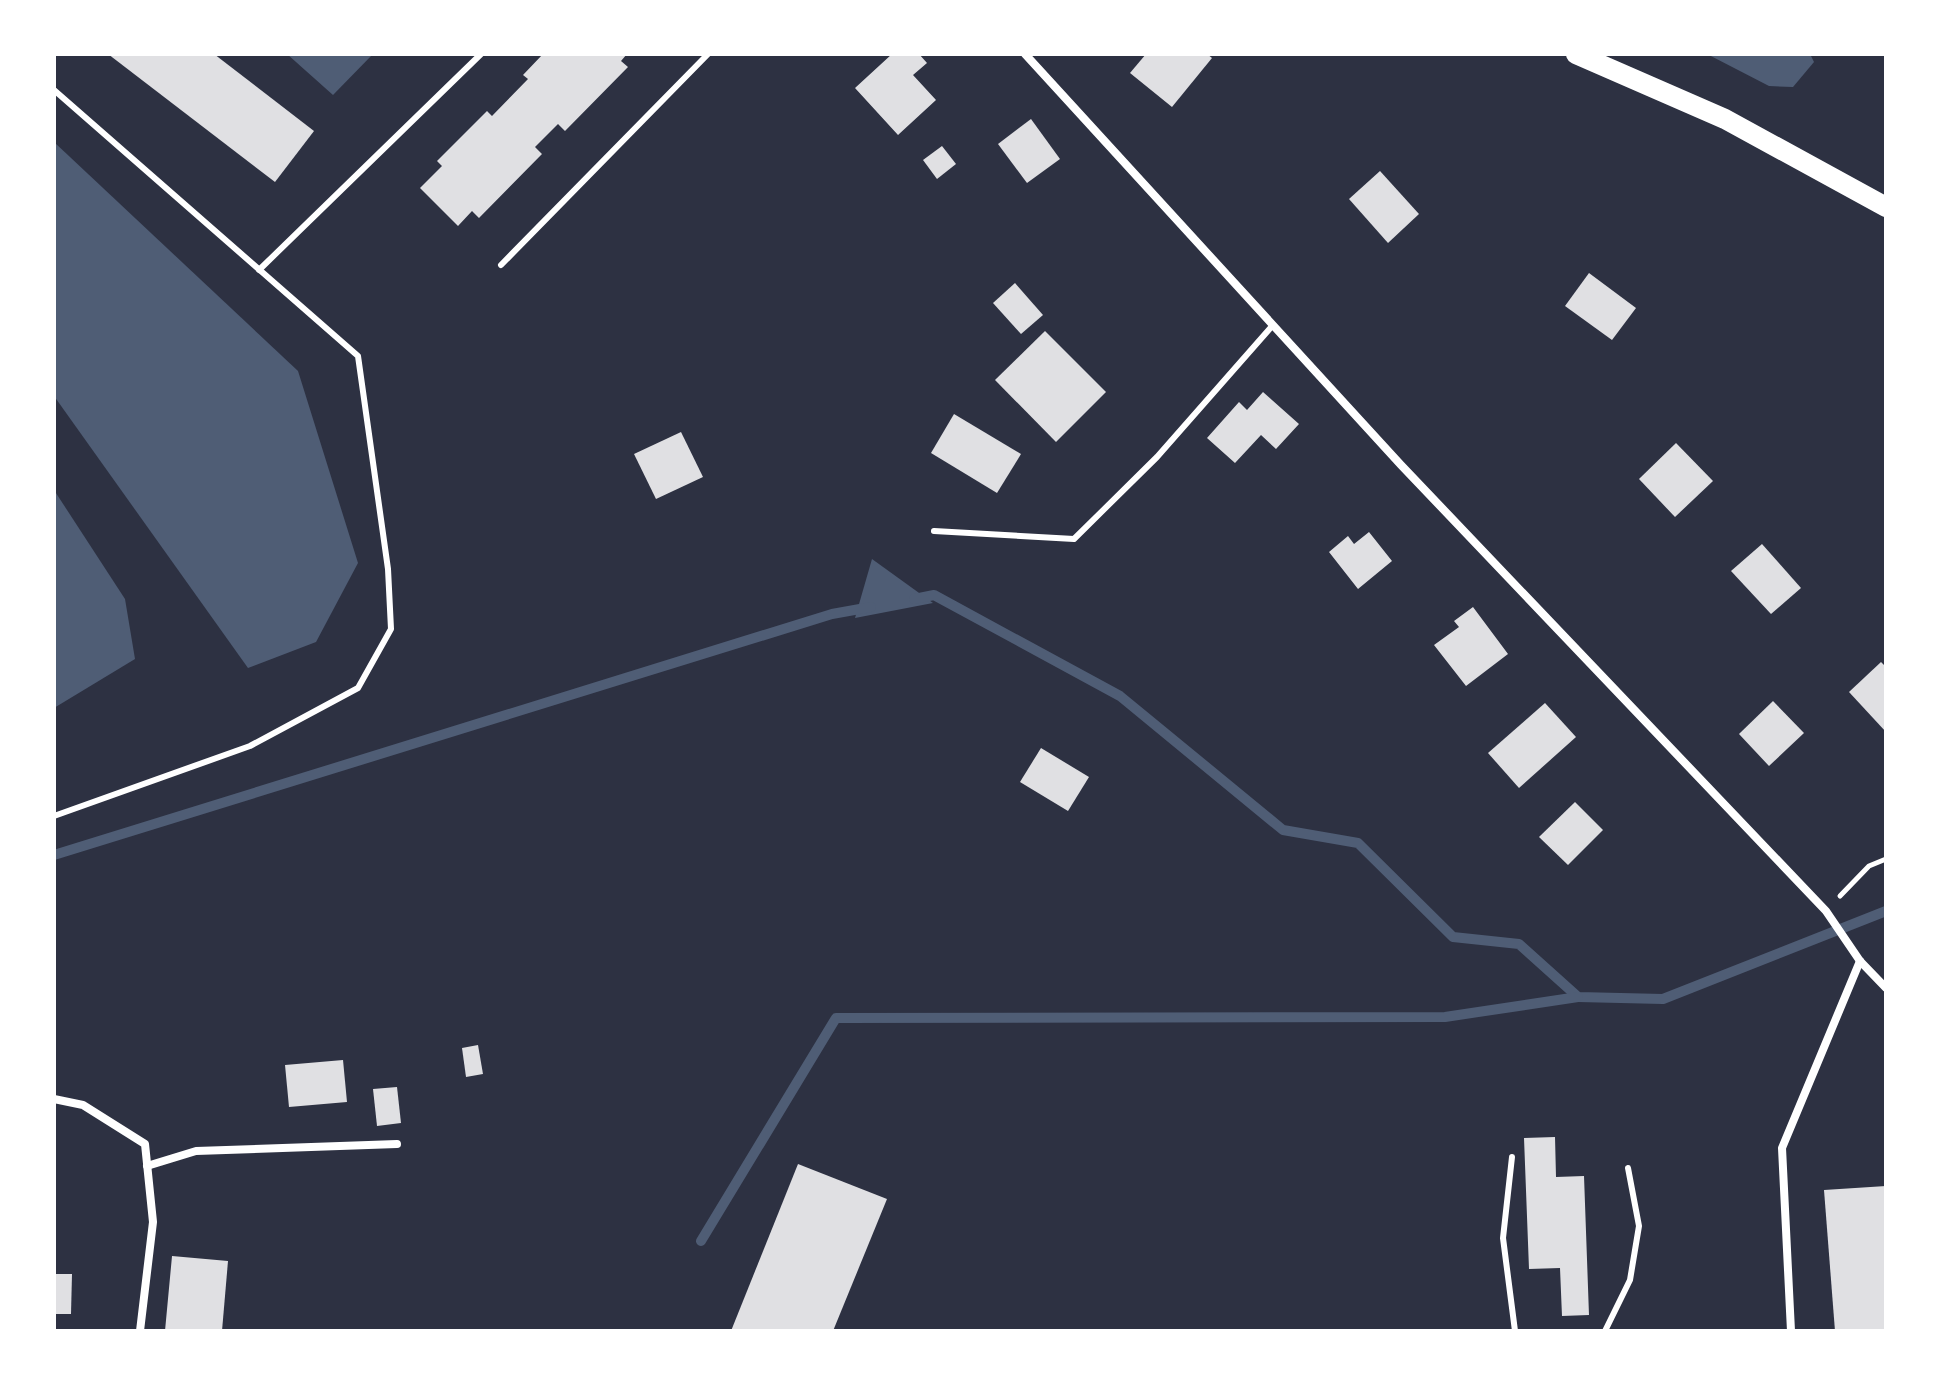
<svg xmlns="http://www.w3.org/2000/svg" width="1940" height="1385" font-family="'Nunito Sans',sans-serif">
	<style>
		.water { fill: #4f5d75 }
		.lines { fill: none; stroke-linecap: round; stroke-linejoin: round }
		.stream { stroke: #4f5d75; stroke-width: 10 }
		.building { fill: #e0e0e3 }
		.path { stroke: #fff; stroke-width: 5 }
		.service { stroke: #fff; stroke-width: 6 }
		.minor { stroke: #fff; stroke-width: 8 }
		.primary { stroke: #fff; stroke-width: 20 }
	</style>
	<rect width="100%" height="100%" fill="#2d3142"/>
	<g class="water">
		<path d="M287,54H373L333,95Z"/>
		<path d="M1707,54H1810L1814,62L1793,87L1769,86Z"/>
		<path d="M54,142L298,371L358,563L316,642L248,668L54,396Z"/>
		<path d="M54,490L125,599L135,659L54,708Z"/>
		<path d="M872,559L933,603L855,618Z"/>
	</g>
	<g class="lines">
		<g class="stream">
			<path d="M914,599L934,595L1120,696L1283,830L1358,843L1453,937L1519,944L1578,997L1663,999L1886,911"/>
			<path d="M54,855L832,614L871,607"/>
			<path d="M701,1241L836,1018L1445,1017L1578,997"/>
		</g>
	</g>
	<g class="building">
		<path d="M108,54H214L314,131L275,182Z"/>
		<path d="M543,54H627L621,61L628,67L565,131L558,124L535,147L542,154L479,218L472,211L458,226L420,188L442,166L437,161L487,111L492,116L528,79L523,75Z"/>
		<path d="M892,54H919L927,63L913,75L936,100L898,135L855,88Z"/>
		<path d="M1146,54H1207L1212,58L1172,107L1130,73Z"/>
		<path d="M1031,119L1060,159L1027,183L998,144Z"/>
		<path d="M942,146L956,164L937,179L923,160Z"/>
		<path d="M1380,171L1419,214L1388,243L1349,199Z"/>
		<path d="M1589,273L1636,308L1612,340L1565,306Z"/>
		<path d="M1015,283L1043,315L1021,334L993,303Z"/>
		<path d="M1045,331L1106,392L1056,442L995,380Z"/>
		<path d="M1263,392L1299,424L1276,449L1261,435L1235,463L1207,438L1239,402L1247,410Z"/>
		<path d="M954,414L1021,454L997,493L931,453Z"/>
		<path d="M681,432L703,477L656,499L634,454Z"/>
		<path d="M1676,443L1713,481L1675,517L1639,479Z"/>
		<path d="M1369,532L1392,561L1358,589L1329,552L1348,536L1354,544Z"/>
		<path d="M1762,544L1801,588L1771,614L1731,571Z"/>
		<path d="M1473,607L1508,654L1466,686L1434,645L1459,627L1454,621Z"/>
		<path d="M1881,662L1886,667V732L1849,692Z"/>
		<path d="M1773,701L1804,733L1769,766L1739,734Z"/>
		<path d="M1545,703L1576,737L1519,788L1488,753Z"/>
		<path d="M1041,748L1089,777L1068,811L1020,782Z"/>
		<path d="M1575,802L1603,830L1568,865L1539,837Z"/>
		<path d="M478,1045L483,1074L466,1077L462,1048Z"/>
		<path d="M343,1060L347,1102L289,1107L285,1065Z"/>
		<path d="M397,1087L401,1123L377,1126L373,1089Z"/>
		<path d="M1555,1137L1556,1177L1584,1176L1589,1315L1562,1316L1560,1268L1529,1269L1524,1138Z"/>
		<path d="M798,1164L887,1199L833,1331H731Z"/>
		<path d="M1886,1186V1331H1835L1824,1190Z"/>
		<path d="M172,1256L228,1261L222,1331H165Z"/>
		<path d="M54,1274H72L71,1314H54Z"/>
	</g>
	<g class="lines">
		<path class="path" d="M1840,896L1869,866L1886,859"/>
		<g class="service">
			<path d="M54,90L358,356L388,569L391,629L358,688L250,746L54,816"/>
			<path d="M501,265L708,54"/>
			<path d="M259,270L481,54"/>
			<path d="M934,531L1074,539L1157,457L1273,325"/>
			<path d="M1512,1157L1503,1238L1515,1331"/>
			<path d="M1605,1331L1630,1280L1639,1226L1628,1168"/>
		</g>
		<g class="minor">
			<path d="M1025,54L1401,465L1826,911L1860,961L1886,988"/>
			<path d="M54,1099L83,1105L145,1144L153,1222L140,1331"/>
			<path d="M147,1166L196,1151L397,1144"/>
			<path d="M1791,1331L1782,1148L1860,961"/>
		</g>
		<path class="primary" d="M1576,54L1725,119L1886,207"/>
	</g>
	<rect width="1940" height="1385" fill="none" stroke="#ffffff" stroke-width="112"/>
</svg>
